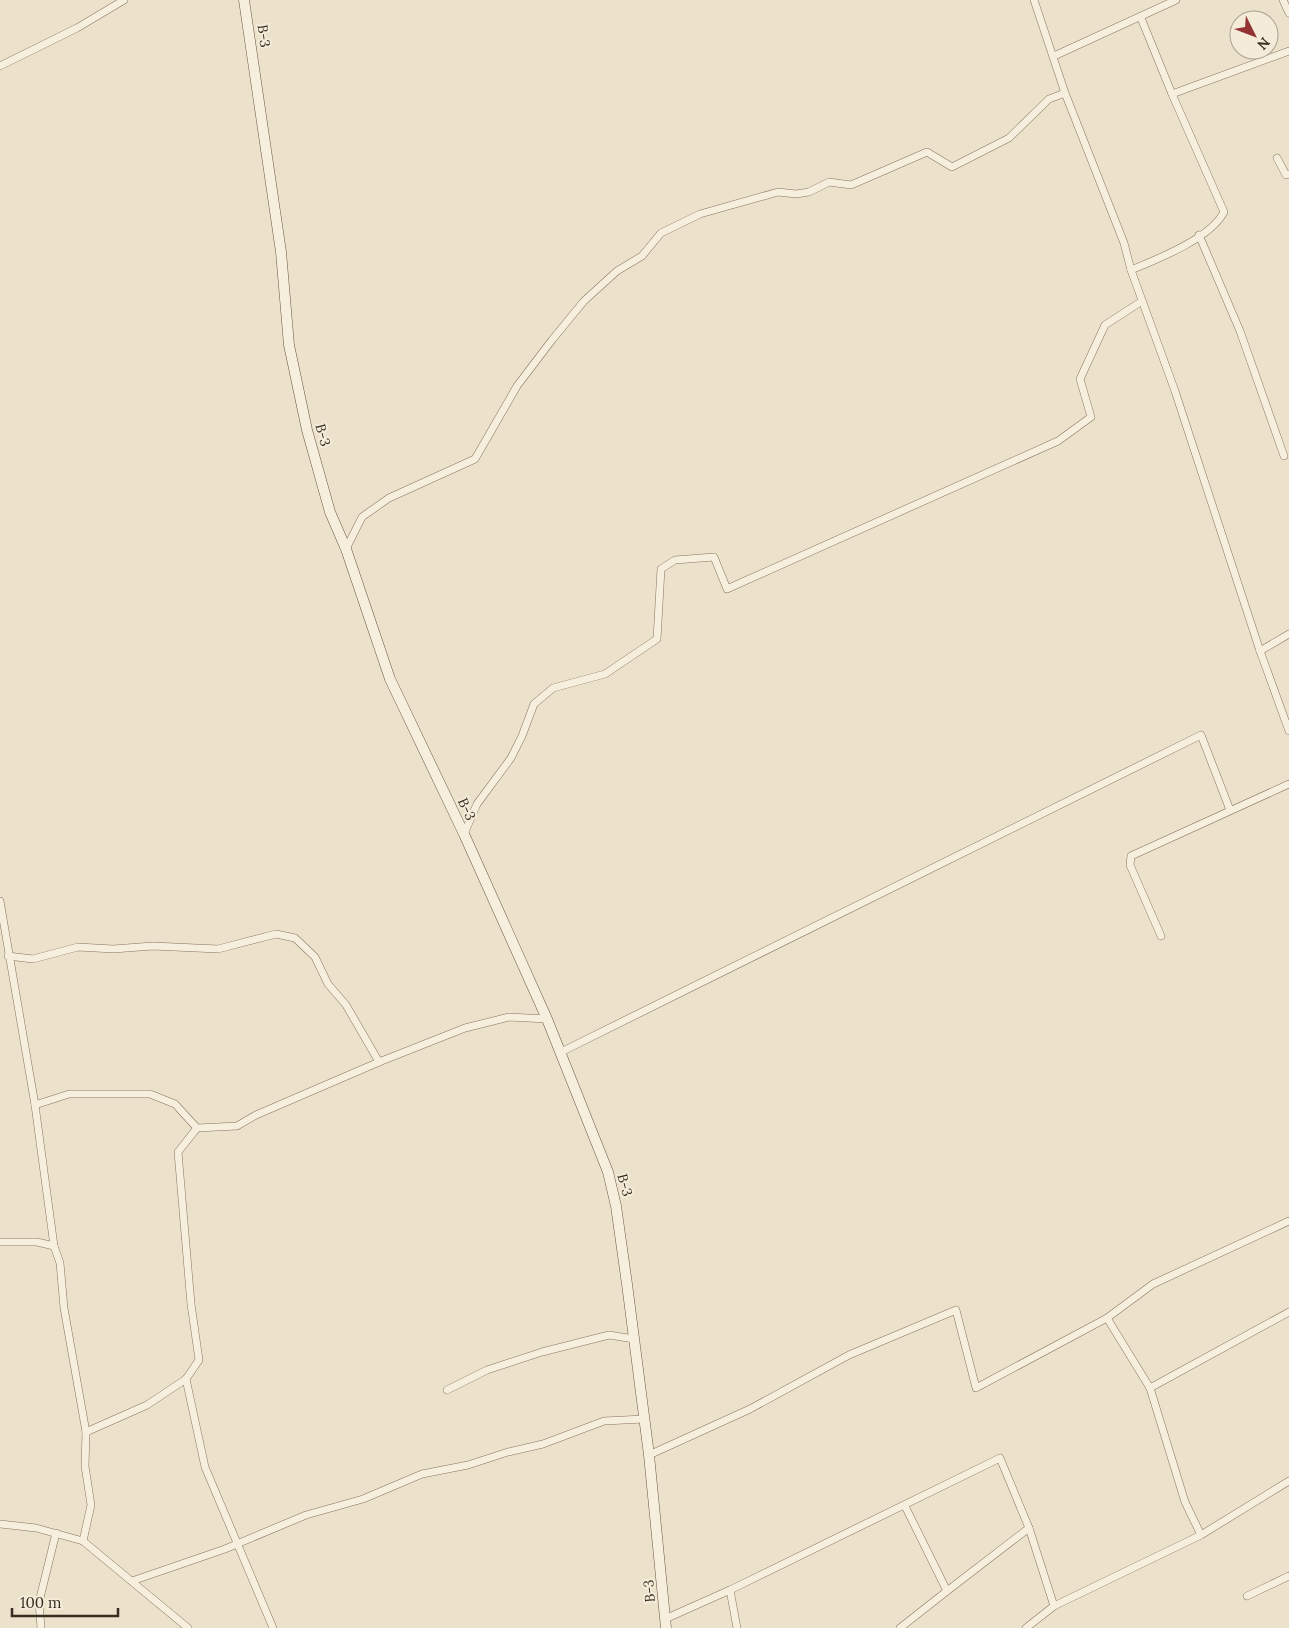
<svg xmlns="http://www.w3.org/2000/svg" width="1289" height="1628" font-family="Lora,serif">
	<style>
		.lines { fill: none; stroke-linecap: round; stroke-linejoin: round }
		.minor-casing { stroke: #88745f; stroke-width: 8 }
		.secondary-casing { stroke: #6a5642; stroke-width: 11 }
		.minor { stroke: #f7efdd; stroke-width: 7 }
		.secondary { stroke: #f7efdd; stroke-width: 10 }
		.labels { text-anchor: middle; stroke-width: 4; stroke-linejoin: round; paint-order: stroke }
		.street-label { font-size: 14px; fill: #392d22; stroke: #f4ecd9 }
	</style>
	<rect width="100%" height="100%" fill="#ece1ca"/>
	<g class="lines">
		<defs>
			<g id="minor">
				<path d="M1034,0L1065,93L1124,243L1131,270L1175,391L1260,651L1289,731"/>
				<path d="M1283,0L1289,13"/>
				<path d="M1054,56L1176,0"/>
				<path d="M0,66L77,28L124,0"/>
				<path d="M1172,94L1289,51"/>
				<path d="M1277,158L1286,175L1289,174"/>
				<path d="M1199,235L1240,331L1284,456"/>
				<path d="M1131,270C1158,259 1211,238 1224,212L1172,94L1141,18"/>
				<path d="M346,549L362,517L389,498L475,459L517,386L552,340L584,301L617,271L642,256L661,233L700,214L778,192L796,194L809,192L829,182L851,185L927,152L952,167L1009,138L1049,99L1065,93"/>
				<path d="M1260,651L1289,634"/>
				<path d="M464,834L477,804L511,758L522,736L534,704L553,688L605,674L657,639L661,569L675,560L714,557L727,589L1058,441L1091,417L1080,379L1105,325L1142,301"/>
				<path d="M0,901L35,1105L54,1246L60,1263L64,1308L86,1432L85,1466L91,1505L83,1541"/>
				<path d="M1161,936L1130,865L1131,856L1289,784"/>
				<path d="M8,956L33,959L78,947L113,949L153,946L218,949L276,934L295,938L315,957L328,984L346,1005L379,1062L465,1028L509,1017L547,1019"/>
				<path d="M561,1052L1201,735L1230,810"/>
				<path d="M35,1105L69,1094H150L175,1104L197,1128"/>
				<path d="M0,1242H37L54,1246"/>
				<path d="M1107,1318L1153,1284L1289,1221"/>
				<path d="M186,1379L205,1467L273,1628"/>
				<path d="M1150,1388L1289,1312"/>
				<path d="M447,1390L487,1370L542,1352L609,1335L634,1339"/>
				<path d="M86,1432L147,1405L186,1379L199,1360L191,1304L178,1152L197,1128L237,1126L256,1115L379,1062"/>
				<path d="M649,1455L750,1409L849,1355L956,1310L976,1388L1107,1318L1150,1388L1185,1502L1201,1535"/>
				<path d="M0,1524L36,1528L83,1541L188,1628"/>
				<path d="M1029,1528L1054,1606"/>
				<path d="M132,1581L225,1549L306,1515L363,1499L422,1474L468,1465L508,1452L543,1444L604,1421L644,1419"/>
				<path d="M730,1590L737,1628"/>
				<path d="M1247,1596L1289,1576"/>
				<path d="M665,1619L730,1590L1000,1458L1029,1528L947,1591L905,1506"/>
				<path d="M41,1628L39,1602L56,1533"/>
				<path d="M900,1628L947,1591"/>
				<path d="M1026,1628L1054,1606L1201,1535L1289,1481"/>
			</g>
			<path id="secondary" d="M244,0L281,252L289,345L307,430L330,512L346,549L390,679L464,834L547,1019L608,1172L616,1206L627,1284L649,1455L666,1628"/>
		</defs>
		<use href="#minor" class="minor-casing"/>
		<use href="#secondary" class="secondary-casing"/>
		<use href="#minor" class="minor"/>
		<use href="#secondary" class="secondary"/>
	</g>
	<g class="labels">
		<g class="street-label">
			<text transform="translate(264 36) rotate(82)" y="5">B-3</text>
			<text transform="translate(323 435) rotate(75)" y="5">B-3</text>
			<text transform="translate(467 809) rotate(65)" y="5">B-3</text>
			<text transform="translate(625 1185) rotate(75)" y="5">B-3</text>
			<text transform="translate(649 1591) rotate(-95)" y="5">B-3</text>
		</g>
	</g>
	<g transform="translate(1254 35) rotate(132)"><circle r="24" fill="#f4ecd9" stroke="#a9a090"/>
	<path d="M0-4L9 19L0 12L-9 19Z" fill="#933334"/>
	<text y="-8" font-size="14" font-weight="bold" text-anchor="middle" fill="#392d22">N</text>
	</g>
	<path d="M12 1608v8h106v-8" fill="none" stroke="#392d22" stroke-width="2.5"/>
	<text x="20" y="1608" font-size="15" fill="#392d22" stroke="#f4ecd9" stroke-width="4" paint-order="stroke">100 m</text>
</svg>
